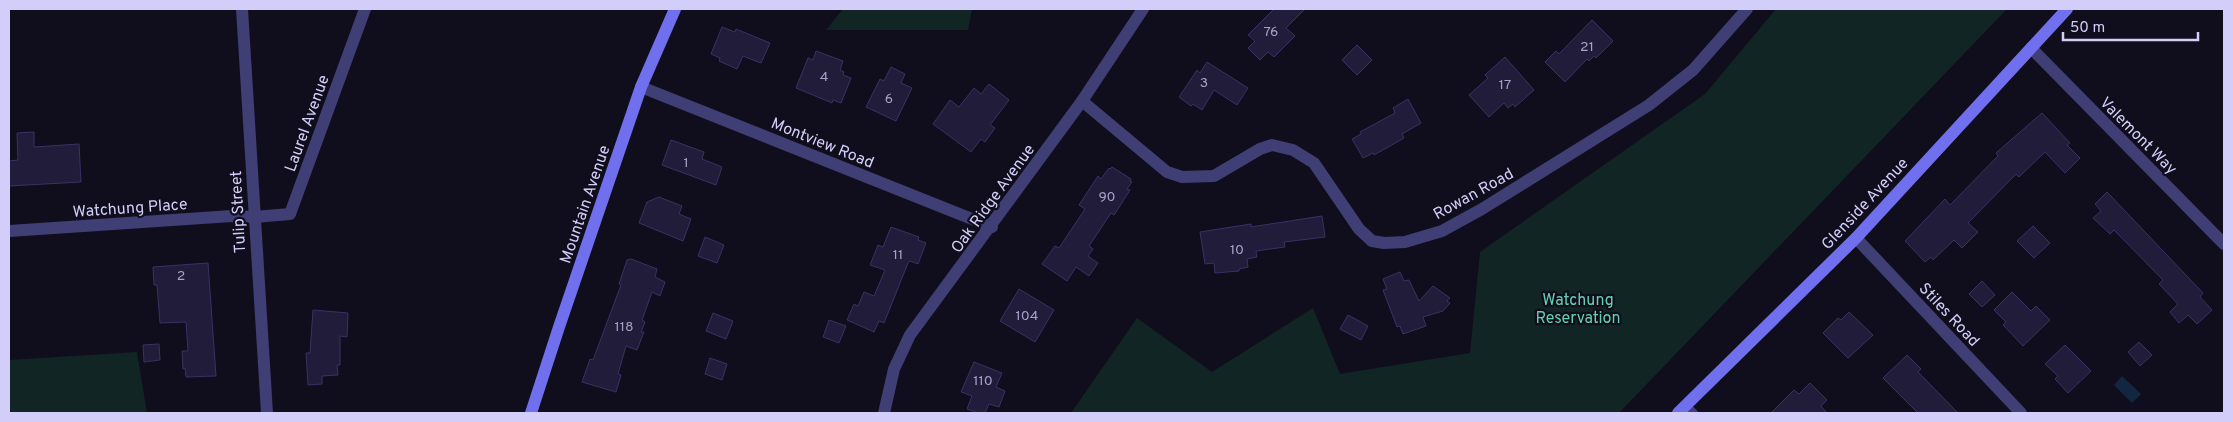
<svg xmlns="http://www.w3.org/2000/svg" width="2233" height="422" font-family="Overpass,sans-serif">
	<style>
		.green { fill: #112524 }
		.water { fill: #132640 }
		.building { fill: #211c3a; stroke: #3a3164 }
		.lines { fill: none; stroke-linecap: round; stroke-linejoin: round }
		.service { stroke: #3f3e75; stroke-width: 8 }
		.minor { stroke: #3f3e75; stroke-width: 12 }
		.tertiary { stroke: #3f3e75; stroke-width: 12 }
		.secondary { stroke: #7070ee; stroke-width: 12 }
		.labels { text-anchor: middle; stroke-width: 4.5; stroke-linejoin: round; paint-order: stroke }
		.number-label { font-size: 14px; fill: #a6a2c9 }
		.street-label { font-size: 16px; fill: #d2cef9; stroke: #100e1c }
		.park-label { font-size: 16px; fill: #64d0b2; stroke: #100e1c }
	</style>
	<rect width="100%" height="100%" fill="#100e1c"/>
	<g class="green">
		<path d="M843,9H972L968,30H826Z"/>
		<path d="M1776,9H2007L1619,413H1071L1137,318L1212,372L1313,308L1340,374L1470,353L1480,252L1705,94Z"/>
		<path d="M137,352L147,413H9V360Z"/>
	</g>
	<path class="water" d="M2122,376L2141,394L2132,403L2114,385Z"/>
	<g class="building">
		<path d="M1274,9H1305L1286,28L1295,36L1274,57L1268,52L1260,60L1248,48L1255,41L1248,35Z"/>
		<path d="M1592,20L1613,41L1596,58L1594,56L1589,61L1587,59L1565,82L1545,62L1556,51L1559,54Z"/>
		<path d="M722,27L735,32L736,29L770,43L761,63L743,56L737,69L719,61L720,58L711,54Z"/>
		<path d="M1357,45L1372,60L1357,75L1342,60Z"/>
		<path d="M816,51L843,61L840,70L844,72L843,75L851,78L841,103L833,100L832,103L796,88L808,58L813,60Z"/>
		<path d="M1505,57L1534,90L1515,107L1513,104L1508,108L1504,103L1489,117L1469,95L1488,78L1485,75Z"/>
		<path d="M1207,62L1248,88L1237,105L1214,90L1202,110L1193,104L1191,106L1179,97L1197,70L1200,73Z"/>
		<path d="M891,67L905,74L901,83L912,88L896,121L866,107L880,79L884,81Z"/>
		<path d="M989,84L1009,100L990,125L995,128L985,142L981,139L971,152L933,124L950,100L959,107L974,88L981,94Z"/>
		<path d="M1408,99L1421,123L1402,134L1404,138L1374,155L1373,153L1363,158L1352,139L1361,134L1360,132L1395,113L1393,108Z"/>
		<path d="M2042,113L2070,143L2067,145L2080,158L2065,173L2045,152L2019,177L2016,174L1968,223L1978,232L1962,248L1954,240L1933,260L1931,257L1925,262L1905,241L1945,199L1950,205L1998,156L1996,153Z"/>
		<path d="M34,132V147L79,144L81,182L9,186V161L18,160L17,133Z"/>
		<path d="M671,140L704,152L702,159L722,167L716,185L662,165Z"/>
		<path d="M1112,167L1131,179L1130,181L1132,182L1127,189L1130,190L1114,215L1111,213L1089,246L1093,249L1088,256L1098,263L1089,276L1076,267L1067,281L1042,264L1055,246L1059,248L1085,209L1079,205L1098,176L1101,179L1109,168L1110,169Z"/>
		<path d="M2107,192L2203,293L2200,297L2212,310L2197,324L2188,315L2179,323L2170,312L2178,304L2159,284L2163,280L2114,230L2110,234L2093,218L2101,211L2095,204Z"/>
		<path d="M659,197L682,206L679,214L691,219L683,241L639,223L647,202Z"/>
		<path d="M1322,216L1325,237L1284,242L1285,247L1256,251L1257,257L1247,259L1248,267L1239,269V271L1215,273L1214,263L1205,264L1200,232L1251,224V227Z"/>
		<path d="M2033,226L2050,243L2034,258L2017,241Z"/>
		<path d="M891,227L919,237L918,240L926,243L918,264L910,261L908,263L884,323L879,321L874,332L847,320L854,304L858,306L864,292L874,296L885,270L870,265L878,245L883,247Z"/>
		<path d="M705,237L724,245L717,263L698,256Z"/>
		<path d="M631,259L657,269L655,277L665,282L660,296L652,292L642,320L645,322L641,332H644L637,350L626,346L618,374L621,375L616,392L582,382L590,359L593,360L621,285L619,284L627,260Z"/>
		<path d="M208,263L216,376L186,377L185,368L183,369L182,351H188L186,322L160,323L157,285H154L153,267Z"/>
		<path d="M1400,272L1404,281L1409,280L1419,301L1433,286L1450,298L1447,301L1450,303L1443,311L1423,317L1426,326L1403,334L1400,326L1397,327L1383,290L1387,289L1383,279Z"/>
		<path d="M1982,281L1995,295L1982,307L1969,294Z"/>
		<path d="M1019,289L1054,310L1035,342L1000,321Z"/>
		<path d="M2012,292L2031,311L2036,306L2050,320L2023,346L2003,325L2006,322L1994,310Z"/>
		<path d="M313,310L348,313L347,337L340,336V365H337L338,375L322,376V384L308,385L306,353H310Z"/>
		<path d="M1849,312L1873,335L1848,358L1823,333L1838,318L1841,320Z"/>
		<path d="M713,313L733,321L726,339L706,331Z"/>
		<path d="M1348,315L1368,326L1361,340L1340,329Z"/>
		<path d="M829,320L846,326L839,343L823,337Z"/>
		<path d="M2139,342L2152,355L2140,366L2128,352Z"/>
		<path d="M159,344L160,360L144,362L143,345Z"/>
		<path d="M2065,345L2091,371L2068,393L2055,379L2058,376L2045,364Z"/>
		<path d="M1907,355L1921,369L1918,372L1958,413H1918L1883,378Z"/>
		<path d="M710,358L727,364L722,380L705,374Z"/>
		<path d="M974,362L1002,373L996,387L1005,391L999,407L989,404L985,413H978L967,409L972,396L961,392Z"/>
		<path d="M1810,383L1827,400L1821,406L1827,413H1771L1794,390L1799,394Z"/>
	</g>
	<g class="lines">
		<path class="service" d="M1686,405L1694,413"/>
		<g class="minor">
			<path d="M2031,48L2224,244"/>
			<path d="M641,87L992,227"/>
			<path d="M1082,101L1167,172L1182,177L1214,176L1260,149L1272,145L1293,150L1314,163L1359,229L1372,241L1384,243L1405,242L1442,231L1482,209L1649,105L1693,70L1747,9"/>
			<path d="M9,231L232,216L254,217L290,214L365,9"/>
			<path d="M1856,238L2021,413"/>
			<path d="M884,413L894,369L910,335L1082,101L1143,9"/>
		</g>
		<path class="tertiary" d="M242,9L267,413"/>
		<g class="secondary">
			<path d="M531,413L559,327L641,87L675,9"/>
			<path d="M1678,413L1856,238L2067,9"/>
		</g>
	</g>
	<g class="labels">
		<g class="number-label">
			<text x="1271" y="36">76</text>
			<text x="1587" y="51">21</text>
			<text x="824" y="81">4</text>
			<text x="1204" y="87">3</text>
			<text x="1505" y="89">17</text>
			<text x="889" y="103">6</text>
			<text x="686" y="167">1</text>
			<text x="1107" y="201">90</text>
			<text x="1237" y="254">10</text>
			<text x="898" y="259">11</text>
			<text x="181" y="280">2</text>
			<text x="1027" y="320">104</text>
			<text x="624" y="331">118</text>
			<text x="983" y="385">110</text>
		</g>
		<g class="street-label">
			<text transform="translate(306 123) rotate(-70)" y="6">Laurel Avenue</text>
			<text transform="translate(2139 135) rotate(45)" y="6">Valemont Way</text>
			<text transform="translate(823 142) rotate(22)" y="6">Montview Road</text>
			<text transform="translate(1473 193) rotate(-29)" y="6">Rowan Road</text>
			<text transform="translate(992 198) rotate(-54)" y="6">Oak Ridge Avenue</text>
			<text transform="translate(1864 203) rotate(-47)" y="6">Glenside Avenue</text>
			<text transform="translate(584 204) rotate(-71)" y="6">Mountain Avenue</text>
			<text transform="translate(130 207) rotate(-4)" y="6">Watchung Place</text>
			<text transform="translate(237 212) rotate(-93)" y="6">Tulip Street</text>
			<text transform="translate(1950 314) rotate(47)" y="6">Stiles Road</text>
		</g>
		<g class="park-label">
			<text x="1578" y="305">Watchung<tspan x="1578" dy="18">Reservation</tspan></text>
		</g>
	</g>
	<rect width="2233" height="422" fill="none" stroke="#d2cef9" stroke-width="20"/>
	<path d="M2063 32v8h135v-8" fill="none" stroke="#d2cef9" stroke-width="2.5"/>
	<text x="2070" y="32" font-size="15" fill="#d2cef9" stroke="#100e1c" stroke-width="4" paint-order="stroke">50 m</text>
</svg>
